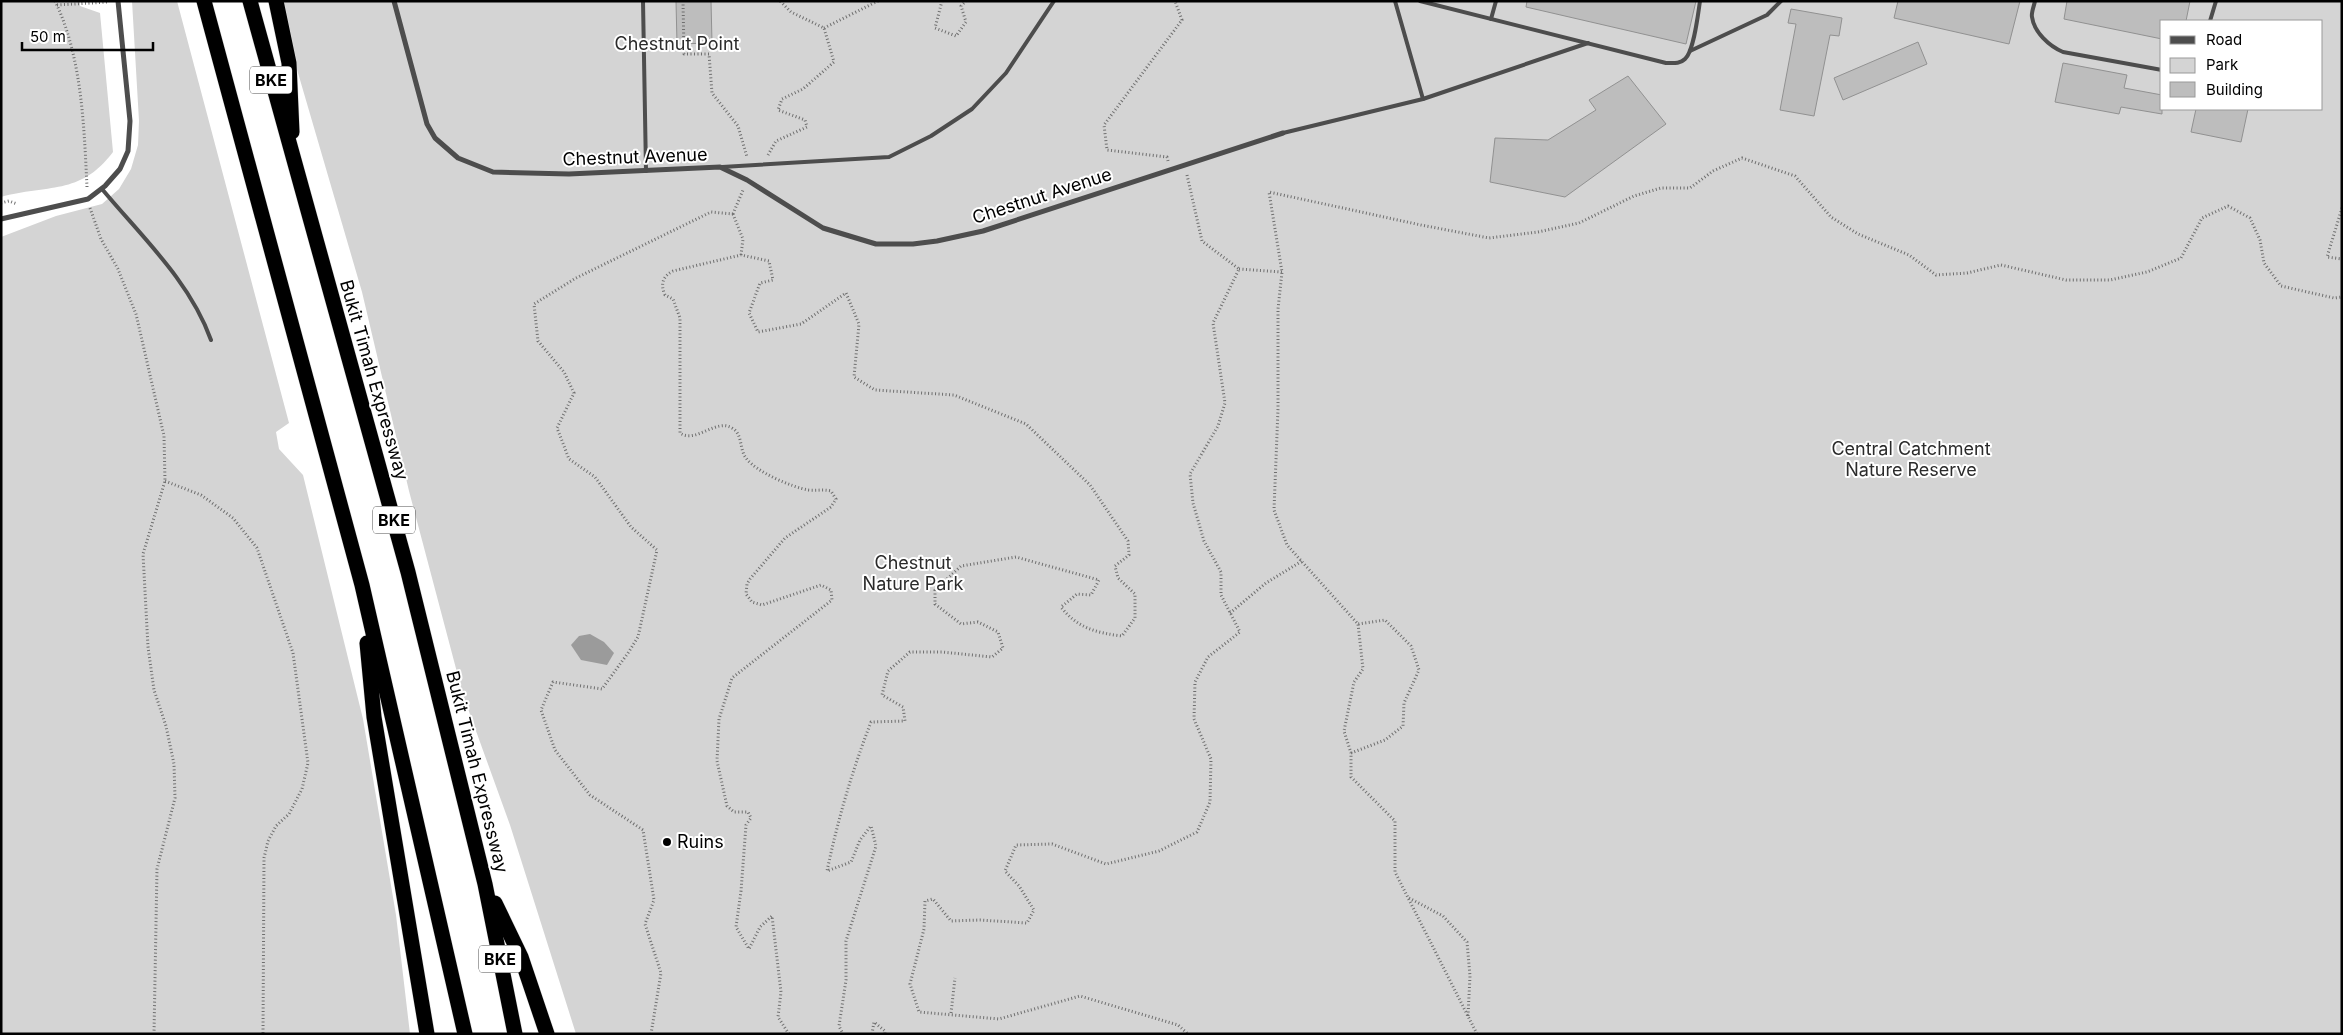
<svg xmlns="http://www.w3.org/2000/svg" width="2343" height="1035" font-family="Inter,sans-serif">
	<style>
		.green { fill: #d4d4d4; fill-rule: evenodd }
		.water { fill: #9b9b9b }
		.building { fill: #bdbdbd; stroke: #919191 }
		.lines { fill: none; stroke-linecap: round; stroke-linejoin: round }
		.motorway-casing { stroke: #dbdbdb; stroke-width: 16 }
		.path { stroke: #6f6f6f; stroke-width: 3; stroke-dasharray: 1 2.5; stroke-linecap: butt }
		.service { stroke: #4d4d4d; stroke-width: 4 }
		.minor { stroke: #4d4d4d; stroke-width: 5 }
		.motorway { stroke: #000; stroke-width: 15 }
		.poi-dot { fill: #000; stroke: #fff; stroke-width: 2 }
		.labels { text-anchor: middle; stroke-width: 4; stroke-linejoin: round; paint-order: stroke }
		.shield { fill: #fff; stroke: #4c4c4c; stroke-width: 1 }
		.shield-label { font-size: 16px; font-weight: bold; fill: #000 }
		.park-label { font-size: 18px; fill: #2b2b2b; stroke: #fff }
		.street-label { font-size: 18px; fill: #000; stroke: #fff }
		.poi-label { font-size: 18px; fill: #000; stroke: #fff; text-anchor: start }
	</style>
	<rect width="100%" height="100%" fill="#fff"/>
	<g class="green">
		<path d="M1,1H80V6L100,13L113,152C80,196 47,184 1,197Z"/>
		<path d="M132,1H177L289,423L276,432L279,449L303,475L363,719L396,915L410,1034H1V237L56,216L102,204L119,189L131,169L138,145L139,121Z"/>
		<path d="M277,1H2342V1034H576L510,825L463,695L409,491L362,292ZM2162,21H2322V109H2162Z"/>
	</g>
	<path class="water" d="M590,634L604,642L614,653L607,665L581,660L571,645L579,636Z"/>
	<g class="building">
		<path d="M676,1H711L712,43L677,44Z"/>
		<path d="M1527,1H1696L1686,44L1526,7Z"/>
		<path d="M1898,1H2020L2009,44L1894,18Z"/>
		<path d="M2067,1H2190L2186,21H2162V39L2064,19Z"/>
		<path d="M1791,9L1842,18L1839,36L1830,35L1814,116L1780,110L1796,24L1788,23Z"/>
		<path d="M1918,42L1927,64L1843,100L1834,78Z"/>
		<path d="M2063,63L2127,75L2124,88L2162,95V114L2121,107L2119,114L2055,102Z"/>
		<path d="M1628,76L1666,124L1565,197L1490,182L1495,138L1548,140L1596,110L1589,100Z"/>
		<path d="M2196,109H2248L2241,142L2191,132Z"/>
	</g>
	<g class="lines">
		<defs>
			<g id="motorway">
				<path d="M204,1L362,585L465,1034"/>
				<path d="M250,1L408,572L485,884L515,1034"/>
				<path d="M276,1L289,63L292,132"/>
				<path d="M367,643L374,717L427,1034"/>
				<path d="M495,903L521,957L547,1034"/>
			</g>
		</defs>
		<use href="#motorway" class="motorway-casing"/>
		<g class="path">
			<path d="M55,1C82,57 84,126 87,187"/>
			<path d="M683,1L684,54H709L712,93L738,126L747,157"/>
			<path d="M942,1L935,28L956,36L966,22L961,6L966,1"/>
			<path d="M57,5L108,2"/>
			<path d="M824,28L878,1"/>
			<path d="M768,155L776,141L807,127L805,120L778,110L782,99L803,89L834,62L824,28L791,12L780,1"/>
			<path d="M1168,161L1167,157L1107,150L1104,125L1182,20L1175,1"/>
			<path d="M1187,175L1202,241L1239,269L1213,323L1225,403L1218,426L1190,474L1193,503L1204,541L1221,572V595L1240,632L1208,657L1195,682L1194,719L1211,759L1210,802L1197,832L1159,851L1106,864L1052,844L1016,845L1005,871L1019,886L1034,910L1027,923L980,920L951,921L933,899L925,901L924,929L910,984L919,1012L999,1019L1080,996L1178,1025L1188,1034"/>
			<path d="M1,203L9,201L17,204"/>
			<path d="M90,208L101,239L118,269L136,314L164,436L165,481L143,554L148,647L154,690L166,726L174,764L175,798L157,869L154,1034"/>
			<path d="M2342,208L2327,257L2342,259"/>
			<path d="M733,214L743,190"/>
			<path d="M733,214L743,239L741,255"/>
			<path d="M1239,269L1282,272"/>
			<path d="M165,481L201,495L233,518L257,548L293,653L308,763L302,789L289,814L276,826L268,841L264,858L263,1034"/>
			<path d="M1230,613L1266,583L1302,561"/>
			<path d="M1351,753L1385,740L1403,726L1404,703L1419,670L1411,646L1385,620L1358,624"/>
			<path d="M1409,898L1443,916L1467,942L1470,976L1468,1016"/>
			<path d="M951,1013L955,978"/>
			<path d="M651,1034L661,973L645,924L654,900L643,830L590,795L555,750L541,710L553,682L602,689L628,653L638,637L657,550L631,527L595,477L569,459L557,428L574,393L564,372L538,341L534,304L576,278L711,212L733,214"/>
			<path d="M789,1034L778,1017L781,992L772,916L760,927L749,949L736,927L741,891L746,825L751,818L748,812H734L727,806L717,761L719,719L732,678L832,600L831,590L821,585L762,605L752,602L746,594L747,584L750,579L785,538L831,507L836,499L831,491C823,489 816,491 808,490C792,487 756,472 746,458C739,449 743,434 732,428C716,418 696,444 680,433V318L673,299L665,295C660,284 663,276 673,271L741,255L769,261L773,280L760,283L749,313L758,332L801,324L846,293L859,324L854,377L875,390L954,395L1026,424L1090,485L1128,541L1129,555L1115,566L1118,578L1135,594V618L1122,636C1097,633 1077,628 1061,607L1077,594L1091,595L1099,580L1016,557L961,566L935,590V604L961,624L978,622L998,632L1003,648L992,657L942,652H910L888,671L882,695L903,707L905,721L871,722C852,771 838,819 827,871L851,862L860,840L871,826L876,846L846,941V980L839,1026L843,1034"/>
			<path d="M872,1034L874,1022L885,1031V1034"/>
			<path d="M1477,1034L1395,872V821L1351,777V753L1344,731L1354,682L1363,669L1358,624L1287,545L1274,510L1278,409V309L1282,272L1269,192L1421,225L1489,238L1538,232L1579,223L1634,196L1661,188H1690L1713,171L1742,158L1795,176L1831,217L1858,234L1909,255L1936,275L1967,273L2001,265L2066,280H2110L2147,272L2181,258L2202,218L2228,206L2250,218L2260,240L2264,263L2281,286L2334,298L2342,297"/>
		</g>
		<g class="service">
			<path d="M643,1L646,171"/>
			<path d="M1395,1L1423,99"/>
			<path d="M1420,1L1666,63C1673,63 1680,64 1685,59C1694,51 1698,14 1700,1"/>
			<path d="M2035,1C2034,6 2031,13 2032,17C2034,32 2049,46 2063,52L2162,70"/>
			<path d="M1491,19L1496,1"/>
			<path d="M2210,21L2216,1"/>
			<path d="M1690,51L1767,15L1781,1"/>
			<path d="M1283,133L1423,99L1588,43"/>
			<path d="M722,167L889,157L931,136L972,109L1006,73L1054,1"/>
			<path d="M102,189C141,236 190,281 211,340"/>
		</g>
		<g class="minor">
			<path d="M394,1L427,124L435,138L458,158L493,172L569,174L720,167L747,180L823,228L876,244H913L937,241L983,231L1283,133"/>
			<path d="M1,219L88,199L105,186L120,169L128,151L130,121L118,1"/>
		</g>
		<use href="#motorway" class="motorway"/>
	</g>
	<circle class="poi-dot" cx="667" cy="842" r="5"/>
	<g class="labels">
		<g class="shield">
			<rect x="250" y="66.5" width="42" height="27" rx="4"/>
			<rect x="373" y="506.5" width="42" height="27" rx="4"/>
			<rect x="479" y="945.5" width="42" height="27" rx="4"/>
		</g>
		<g class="shield-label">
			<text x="271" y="86">BKE</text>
			<text x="394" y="526">BKE</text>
			<text x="500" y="965">BKE</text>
		</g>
		<g class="park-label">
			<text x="677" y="50">Chestnut Point</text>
			<text x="1911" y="455">Central Catchment<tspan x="1911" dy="21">Nature Reserve</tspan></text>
			<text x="913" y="569">Chestnut<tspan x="913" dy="21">Nature Park</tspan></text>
		</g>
		<g class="street-label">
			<text transform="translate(635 157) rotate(-2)" y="6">Chestnut Avenue</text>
			<text transform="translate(1042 196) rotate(-18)" y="6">Chestnut Avenue</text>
			<text transform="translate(374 380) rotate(74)" y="6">Bukit Timah Expressway</text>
			<text transform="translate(477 772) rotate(76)" y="6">Bukit Timah Expressway</text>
		</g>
		<g class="poi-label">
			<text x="677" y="848">Ruins</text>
		</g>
	</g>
	<rect width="2343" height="1035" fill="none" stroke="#000000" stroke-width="5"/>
	<rect x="2160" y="20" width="162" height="90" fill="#ffffff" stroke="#999999"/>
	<rect x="2170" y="36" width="25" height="8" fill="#4d4d4d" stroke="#999999"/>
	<text x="2206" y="45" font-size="15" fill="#000000">Road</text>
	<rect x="2170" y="58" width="25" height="15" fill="#d4d4d4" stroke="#999999"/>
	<text x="2206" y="70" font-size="15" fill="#000000">Park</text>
	<rect x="2170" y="82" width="25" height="15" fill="#bdbdbd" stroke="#999999"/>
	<text x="2206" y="95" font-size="15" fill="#000000">Building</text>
	<path d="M22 42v8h131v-8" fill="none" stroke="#000000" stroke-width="2.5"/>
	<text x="30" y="42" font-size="15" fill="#000000" stroke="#ffffff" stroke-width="4" paint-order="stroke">50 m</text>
</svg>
